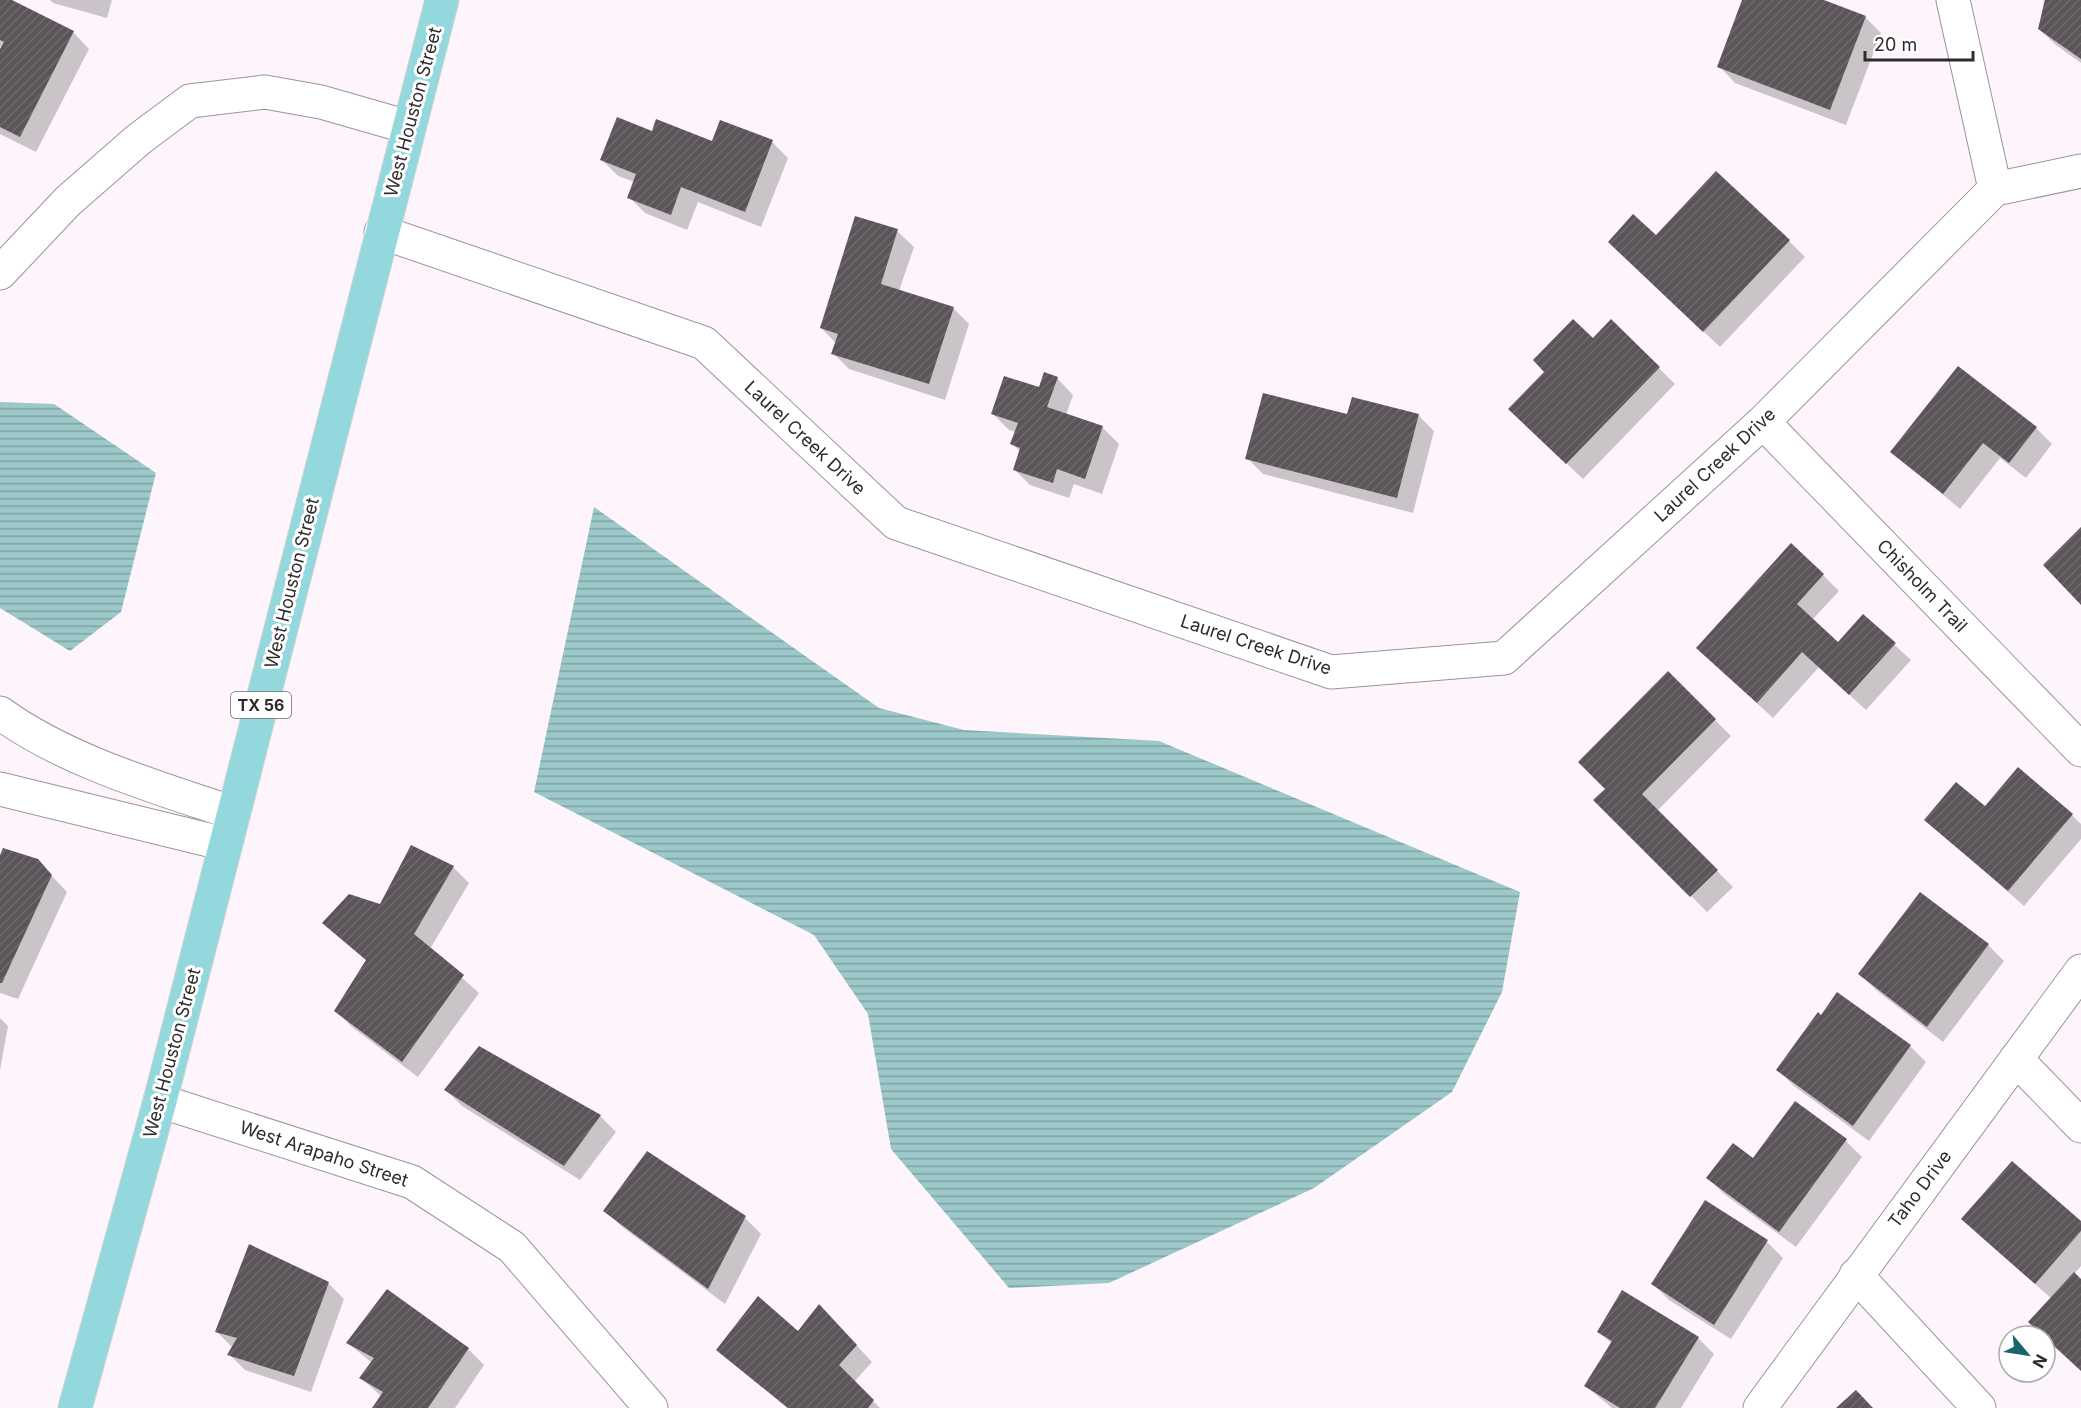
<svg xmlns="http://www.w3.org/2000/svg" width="2081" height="1408" font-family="Inter,sans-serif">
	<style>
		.water { fill: url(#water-rules) }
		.shadow { fill: #0003 }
		.building { fill: url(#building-hatch) }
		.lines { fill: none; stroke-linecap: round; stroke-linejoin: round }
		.minor-casing { stroke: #9c949a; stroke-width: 35 }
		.major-casing { stroke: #d5d5d5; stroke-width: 35 }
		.minor { stroke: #fff; stroke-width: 33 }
		.major { stroke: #93d8dc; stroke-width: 33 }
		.labels { text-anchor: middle; stroke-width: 6; stroke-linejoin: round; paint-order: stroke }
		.shield { fill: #fff; stroke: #6d6b6d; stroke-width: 1.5 }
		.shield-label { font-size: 16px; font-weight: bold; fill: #2e2b2e }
		.street-label { font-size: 18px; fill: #2e2b2e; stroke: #fff }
	</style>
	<defs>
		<pattern id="water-rules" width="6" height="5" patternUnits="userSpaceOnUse" patternTransform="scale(1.5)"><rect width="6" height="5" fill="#9cc8ca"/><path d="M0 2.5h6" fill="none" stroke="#80a3a4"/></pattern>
		<pattern id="building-hatch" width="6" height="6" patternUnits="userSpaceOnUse" patternTransform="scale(1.5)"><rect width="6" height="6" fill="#5b5459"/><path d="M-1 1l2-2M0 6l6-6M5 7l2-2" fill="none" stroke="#6f696e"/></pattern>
	</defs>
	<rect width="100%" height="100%" fill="#fdf5fb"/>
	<g class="water">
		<path d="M0,402L54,404L156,473L121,612L70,651L0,608Z"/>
		<path d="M594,507L879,708L964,730L1159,741L1520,892L1502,992L1452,1092L1314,1188L1109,1283L1009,1288L891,1149L868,1014L814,935L534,792Z"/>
	</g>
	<g class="shadow">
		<path d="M0,0H9L73,32L89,49L36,152L0,134V52L2,48L0,46Z"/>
		<path d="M50,0H112L107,18L53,3Z"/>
		<path d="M1744,0H1820L1865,17L1881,33L1846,125L1735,83L1719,66Z"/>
		<path d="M2044,0H2081V63L2056,45L2039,29Z"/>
		<path d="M653,133L713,143L772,142L788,158L761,227L698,202L687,230L645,213L629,197L635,182L618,176L602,160Z"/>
		<path d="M856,218L897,231L914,247L899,291L953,308L969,324L945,400L849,369L833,353L836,343L821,328Z"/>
		<path d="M1656,237L1789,241L1805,257L1720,347L1626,258Z"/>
		<path d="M1611,321L1675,384L1583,479L1526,425Z"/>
		<path d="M1057,378L1073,395L1066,415L1103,428L1119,444L1102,494L1074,484L1069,498L1030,485L1014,469L1021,452L1012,444L1016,432L1009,430L993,414Z"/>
		<path d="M1418,415L1434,431L1413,513L1263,474L1247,458Z"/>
		<path d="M2036,428L2052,444L2026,478L2000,458L1960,509L1892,452Z"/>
		<path d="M1823,575L1839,591L1812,620L1838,644L1863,616L1911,660L1866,710L1819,667L1773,718L1714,664Z"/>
		<path d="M1668,673L1731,736L1657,811L1733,887L1707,912L1596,800L1607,789Z"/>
		<path d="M1985,808L2072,815L2081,824V839L2024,906L1926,820Z"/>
		<path d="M0,859L37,860L67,892L18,999L0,993Z"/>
		<path d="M453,867L469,883L430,949L479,993L418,1077L352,1027L336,1011L367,961L324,923L380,906Z"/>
		<path d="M1988,945L2004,961L1943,1042L1876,990L1860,974Z"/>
		<path d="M1838,994L1910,1046L1926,1062L1869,1141L1794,1086L1778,1070Z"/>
		<path d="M0,1018L8,1026L0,1070Z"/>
		<path d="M446,1090L600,1116L616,1132L580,1180L462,1106Z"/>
		<path d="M1795,1103L1846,1141L1862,1157L1796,1247L1724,1194L1708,1178L1754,1160Z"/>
		<path d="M1706,1202L1767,1242L1783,1258L1731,1339L1669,1300L1653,1284Z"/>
		<path d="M605,1210L745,1218L761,1234L725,1304L621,1226Z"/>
		<path d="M2081,1223V1266L2074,1274L2081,1281V1370L2052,1299L1979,1235Z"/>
		<path d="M328,1283L344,1299L311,1392L245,1370L229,1354L233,1348L217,1332Z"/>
		<path d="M835,1322L872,1362L854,1382L880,1408H787L718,1350Z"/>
		<path d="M1599,1332L1698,1338L1714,1354L1681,1408H1612L1586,1386L1612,1344Z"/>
		<path d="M348,1343L468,1349L484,1365L455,1408H374L382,1397L361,1378L372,1363Z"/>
	</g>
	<g class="building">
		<path d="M0,0H12L74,31L20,137L0,127V49L4,42L0,40Z"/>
		<path d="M1742,0H1824L1866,16L1830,110L1717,67Z"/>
		<path d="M2045,0H2081V59L2038,29Z"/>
		<path d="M617,117L652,131L656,119L712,141L720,120L773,140L745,212L681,187L671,215L627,198L636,174L600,160Z"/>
		<path d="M1716,171L1790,240L1703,332L1608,242L1633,214L1656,235Z"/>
		<path d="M855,216L898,229L881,284L954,307L929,384L831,354L838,334L820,328Z"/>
		<path d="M1573,319L1593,338L1611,319L1660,367L1566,464L1508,409L1544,372L1533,360Z"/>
		<path d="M1958,366L2037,427L2009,463L1983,443L1943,494L1890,452Z"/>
		<path d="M1044,372L1058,377L1047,407L1103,426L1085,479L1057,469L1053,483L1013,470L1020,448L1010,444L1018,423L991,414L1004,376L1039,387Z"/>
		<path d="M1263,393L1347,414L1352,397L1419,414L1397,498L1245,459Z"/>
		<path d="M2081,527V605L2043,565Z"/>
		<path d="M1791,543L1824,574L1797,604L1838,642L1863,614L1896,643L1849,695L1802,652L1757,703L1696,648Z"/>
		<path d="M1668,671L1716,719L1642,794L1718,870L1690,897L1593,800L1605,789L1578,762Z"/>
		<path d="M2018,767L2073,814L2008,891L1924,820L1956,782L1985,806Z"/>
		<path d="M411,845L454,866L414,934L464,975L402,1062L334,1011L366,960L322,923L349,894L380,904Z"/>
		<path d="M3,848L38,859L52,875L2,983H0V855Z"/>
		<path d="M1920,892L1989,944L1927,1027L1858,974Z"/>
		<path d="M1837,992L1911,1045L1853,1126L1776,1070L1818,1012L1821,1015Z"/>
		<path d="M479,1046L601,1115L564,1166L444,1090Z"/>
		<path d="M1795,1101L1847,1139L1779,1232L1706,1178L1733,1143L1753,1158Z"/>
		<path d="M647,1151L746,1216L708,1289L603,1211Z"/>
		<path d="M2012,1161L2081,1221V1231L2035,1284L1961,1219Z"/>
		<path d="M1705,1200L1768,1240L1714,1325L1651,1284Z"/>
		<path d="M249,1244L329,1282L294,1376L227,1355L237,1338L215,1332Z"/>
		<path d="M2074,1272L2081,1279V1371L2028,1322Z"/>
		<path d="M387,1289L469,1348L428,1408H372L383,1392L359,1378L374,1358L346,1343Z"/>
		<path d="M1622,1290L1699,1337L1655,1408H1620L1584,1386L1612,1341L1597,1332Z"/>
		<path d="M758,1296L798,1331L819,1304L857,1345L839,1365L874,1400L868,1408H788L716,1350Z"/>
		<path d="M1856,1390L1873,1408H1836Z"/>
	</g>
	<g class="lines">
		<defs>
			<g id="minor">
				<path d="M1953,0L1995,189"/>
				<path d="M381,232L704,343L896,523L1331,672L1504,658L1763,422L1995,189L2081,171"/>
				<path d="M0,273L68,201L139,139L190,101L265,92L321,102L408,127"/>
				<path d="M1763,422L2081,750"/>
				<path d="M0,713C66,761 156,787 233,813"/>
				<path d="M0,789L225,844"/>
				<path d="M2016,1059L2081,1126"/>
				<path d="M160,1101L412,1182L512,1247L651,1408"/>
				<path d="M1856,1275L1979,1408"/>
				<path d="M1760,1408L2081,971"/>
			</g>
			<path id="major" d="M75,1408L160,1101L442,0"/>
		</defs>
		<use href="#minor" class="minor-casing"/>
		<use href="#major" class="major-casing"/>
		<use href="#minor" class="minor"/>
		<use href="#major" class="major"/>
	</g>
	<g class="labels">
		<rect class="shield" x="231" y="692" width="60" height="26" rx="4.5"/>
		<g class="shield-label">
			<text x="261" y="711">TX 56</text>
		</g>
		<g class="street-label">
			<text transform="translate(413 112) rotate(-75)" y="6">West Houston Street</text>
			<text transform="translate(805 438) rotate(43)" y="6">Laurel Creek Drive</text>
			<text transform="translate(1715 465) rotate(-43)" y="6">Laurel Creek Drive</text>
			<text transform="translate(292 583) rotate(-76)" y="6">West Houston Street</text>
			<text transform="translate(1922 586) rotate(46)" y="6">Chisholm Trail</text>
			<text transform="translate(1256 645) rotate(18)" y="6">Laurel Creek Drive</text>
			<text transform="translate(172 1053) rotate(-75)" y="6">West Houston Street</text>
			<text transform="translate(324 1154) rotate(18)" y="6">West Arapaho Street</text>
			<text transform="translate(1920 1189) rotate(-53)" y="6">Taho Drive</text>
		</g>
	</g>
	<g transform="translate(2027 1354) rotate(119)"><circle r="28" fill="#ffffff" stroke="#abaaab" stroke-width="1.5"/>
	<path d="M0-4.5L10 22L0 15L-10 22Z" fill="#18666b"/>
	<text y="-9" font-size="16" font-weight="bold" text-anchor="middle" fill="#2e2b2e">N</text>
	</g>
	<path d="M1865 51v9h108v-9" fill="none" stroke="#2e2b2e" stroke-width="3"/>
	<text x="1874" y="51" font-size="18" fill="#2e2b2e" stroke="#ffffff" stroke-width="4.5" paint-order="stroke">20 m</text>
</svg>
